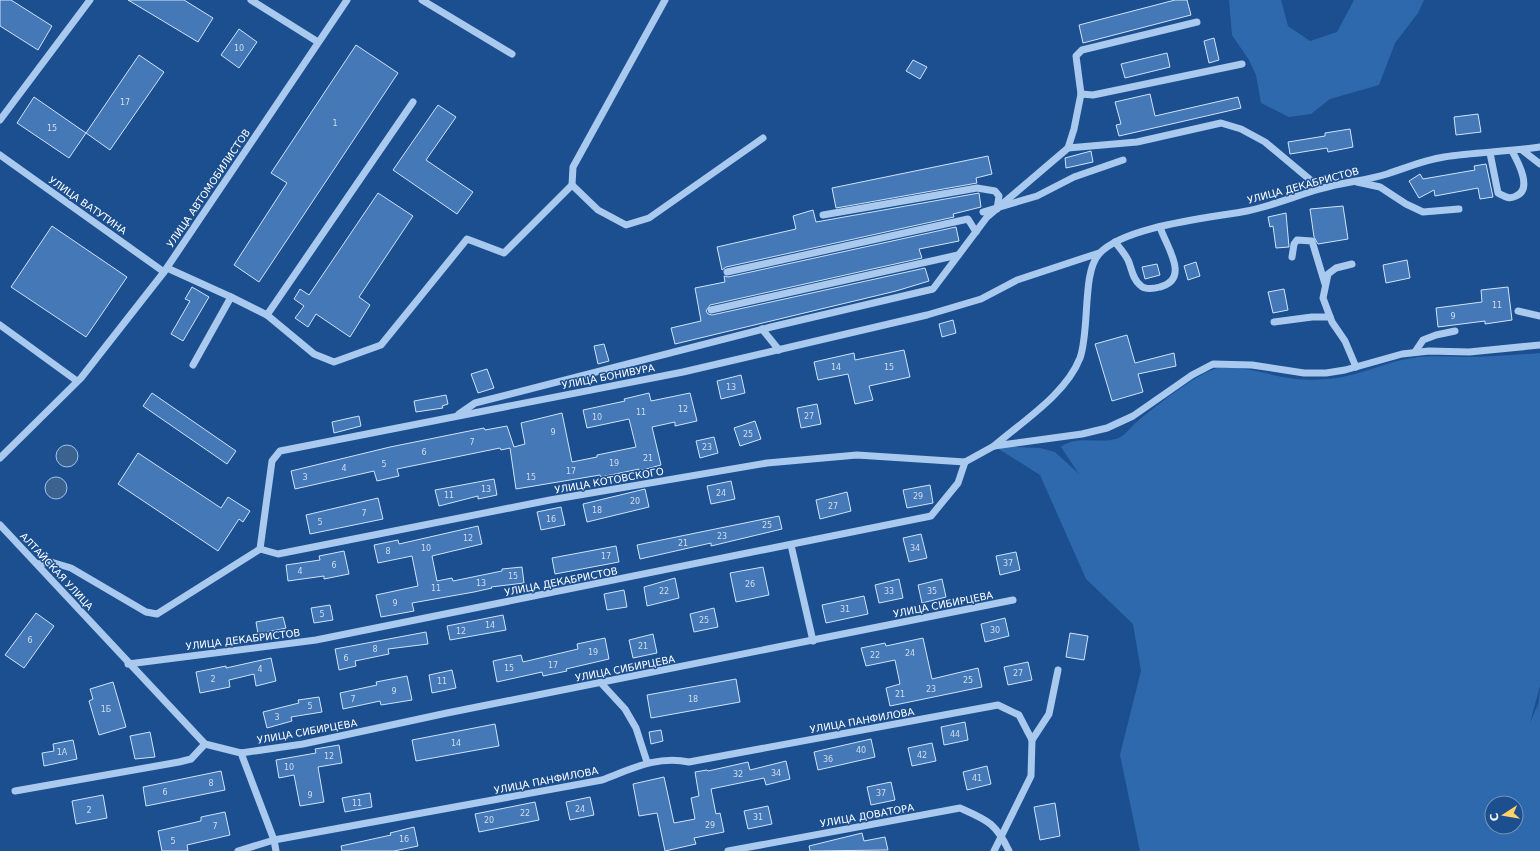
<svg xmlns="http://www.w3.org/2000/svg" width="1540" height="851" font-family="'DejaVu Sans',sans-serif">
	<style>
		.green { fill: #2e69ad; fill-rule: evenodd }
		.water { fill: #3c6290; stroke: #9cc4f0 }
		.building { fill: #4478b7; stroke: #cfe3fa }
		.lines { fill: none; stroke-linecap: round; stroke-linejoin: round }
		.minor { stroke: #a9c9ee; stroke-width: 7 }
		.labels { text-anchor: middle; stroke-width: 3; stroke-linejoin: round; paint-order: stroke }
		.number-label { font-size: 8px; fill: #d0dded }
		.street-label { font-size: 10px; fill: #fff; stroke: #1b4f8f }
	</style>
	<rect width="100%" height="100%" fill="#1b4f8f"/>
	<g class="green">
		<path d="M1229,0H1281L1288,26L1310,41L1337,32L1354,0H1424L1418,13L1395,43L1379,85L1330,99L1311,114L1289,117L1261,103L1256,75L1249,60L1232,35Z"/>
		<path d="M1540,353V686L1530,723L1538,704L1537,718L1540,690V851H1140L1120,755L1141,671L1133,624L1086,579L1040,475L994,446L1040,448L1055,452L1079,474L1061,447C1077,434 1101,445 1119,438C1127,434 1132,425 1139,420C1157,405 1193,377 1214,369C1233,363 1269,375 1289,378C1301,380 1313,380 1325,379C1356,378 1383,362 1413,358C1430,355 1447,357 1464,357C1490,357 1515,355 1540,353ZM1492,803H1516V827H1492Z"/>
	</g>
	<g class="water">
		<circle cx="67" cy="456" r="11"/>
		<circle cx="56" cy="488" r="11"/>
	</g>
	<g class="building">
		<path d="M0,0H11L52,26L38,50L0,26Z"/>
		<path d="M128,0H184L213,18L198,42Z"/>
		<path d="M1175,0H1187L1191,15L1083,43L1079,25Z"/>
		<path d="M239,29L257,42L239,68L221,55Z"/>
		<path d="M1214,38L1219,60L1209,63L1204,41Z"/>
		<path d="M356,45L398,73L259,282L234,265L287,183L271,173Z"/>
		<path d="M1167,53L1170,67L1125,78L1121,64Z"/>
		<path d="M139,55L164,72L110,150L86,133Z"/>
		<path d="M913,60L927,67L920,79L906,71Z"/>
		<path d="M1150,94L1155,116L1238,97L1241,108L1119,136L1116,125L1121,124L1115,102Z"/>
		<path d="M34,97L86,133L69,158L17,123Z"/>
		<path d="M438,105L456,117L426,160L473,192L457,214L393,170Z"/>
		<path d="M1478,114L1481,132L1456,135L1454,117Z"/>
		<path d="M1350,129L1353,147L1328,152L1327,148L1290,154L1288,142L1325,136V133Z"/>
		<path d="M1091,151L1093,162L1066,168L1065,158Z"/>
		<path d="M988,156L992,174L976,178L977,183L836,208L832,188Z"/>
		<path d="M1486,164L1493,197L1480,199L1478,188L1435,196L1434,190L1419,198L1409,181L1420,174L1423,179L1475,170L1474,166Z"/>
		<path d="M378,193L413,216L359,297L370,305L350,337L316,314L308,327L295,318L304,306L294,299L300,289L309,295Z"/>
		<path d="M979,193L981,207L953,214L954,217L726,267L722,270L717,247L796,229L793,216L813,210L816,222Z"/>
		<path d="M1343,206L1348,239L1318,244L1314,237L1310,209Z"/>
		<path d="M1286,213L1289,247L1276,248L1273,226L1270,227L1268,217Z"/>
		<path d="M52,226L127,277L86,337L11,287Z"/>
		<path d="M956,227L959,241L919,249L922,258L710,305L706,311L708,314L712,315L925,268L929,281L896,291L675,344L671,328L701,321L695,288L725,282L724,276L728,277Z"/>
		<path d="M1407,260L1410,278L1386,283L1383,265Z"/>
		<path d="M1196,262L1200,276L1188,280L1184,266Z"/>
		<path d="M1157,264L1160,275L1145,279L1142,267Z"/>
		<path d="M192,287L209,297L183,341L171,334L190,301L185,299Z"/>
		<path d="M1508,287L1512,320L1485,324V321L1438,327L1436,308L1482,302L1481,290Z"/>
		<path d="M1284,289L1288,310L1273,313L1268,292Z"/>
		<path d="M953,320L956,333L942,337L939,324Z"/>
		<path d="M1127,335L1135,363L1174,353L1176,366L1138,374L1143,392L1112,401L1095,344Z"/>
		<path d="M604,344L609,361L598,364L594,346Z"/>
		<path d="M904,350L910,377L869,386L873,400L855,404L848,374L818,380L814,362L854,353L855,360Z"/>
		<path d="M487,369L494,388L478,393L471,374Z"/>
		<path d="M741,375L745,393L721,399L717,381Z"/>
		<path d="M152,393L236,451L227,464L143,406Z"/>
		<path d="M649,393L651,401L690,393L697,421L675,426V422L652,427L661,465L639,471V469L601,477L600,475L516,489L510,448L501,450L500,448L397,469L399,476L377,481L374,471L295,489L291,471L390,447L484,428L485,430L507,426L514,447L525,444L521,423L562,413L572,462L597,457V455L636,447L629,419L587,428L583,410L625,401L624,399Z"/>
		<path d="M446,395L448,404L442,406L443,408L416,412L414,401Z"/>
		<path d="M817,404L821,424L801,428L797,408Z"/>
		<path d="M359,416L361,426L334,433L332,422Z"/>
		<path d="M755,421L761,439L740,446L734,428Z"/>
		<path d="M714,437L718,453L700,458L696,441Z"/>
		<path d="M138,453L221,508L228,497L250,511L243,522L239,519L218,551L118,484Z"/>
		<path d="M494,479L497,495L478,499V496L439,506L435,490Z"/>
		<path d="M731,481L735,499L711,504L707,486Z"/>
		<path d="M930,485L933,503L907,508L903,490Z"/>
		<path d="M645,489L649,507L587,522L583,504Z"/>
		<path d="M847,492L851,511L820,519L816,500Z"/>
		<path d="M378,498L383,519L310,534L306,515Z"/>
		<path d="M561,507L565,525L541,530L537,512Z"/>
		<path d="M779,516L782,529L711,546V543L640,559L637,545Z"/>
		<path d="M478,526L482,544L432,556L437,581L452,578L453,581L502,571V569L522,567L524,583L491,587L492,588L474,592L412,603L414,611L381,617L376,595L418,586L412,556L378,563L374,545L398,540L399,544Z"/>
		<path d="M921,534L927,558L909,562L903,538Z"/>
		<path d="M616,546L619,562L555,574L552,558Z"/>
		<path d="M344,551L349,574L324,579V576L288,581L286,565L320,560L319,556Z"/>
		<path d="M1016,552L1020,570L1000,575L996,556Z"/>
		<path d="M763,567L769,595L736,602L730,573Z"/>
		<path d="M675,578L679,598L647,606L644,587Z"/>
		<path d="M899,579L903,598L879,603L875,585Z"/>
		<path d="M942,579L946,597L922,603L918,585Z"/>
		<path d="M624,590L627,607L607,610L604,594Z"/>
		<path d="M864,596L868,614L826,623L822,605Z"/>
		<path d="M330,605L333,620L314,623L311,608Z"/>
		<path d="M714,608L718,627L694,632L690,614Z"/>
		<path d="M36,613L54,626L24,668L5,655Z"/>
		<path d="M503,615L506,630L450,640L447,626Z"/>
		<path d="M283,617L286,628L258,634L256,622Z"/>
		<path d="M1005,618L1009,636L985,642L981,624Z"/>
		<path d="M426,632L428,644L388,649L389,654L355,661L356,666L339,670L335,649Z"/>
		<path d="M1070,633L1088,636L1084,660L1066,657Z"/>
		<path d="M653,634L657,653L633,658L629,640Z"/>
		<path d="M605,638L609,659L566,669L567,671L543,676L542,672L497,682L493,661L521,655L523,662L578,649L577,644Z"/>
		<path d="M923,638L932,679L978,668L982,687L890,706L886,688L900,684L895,660L866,666L861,648L885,643L886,646Z"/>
		<path d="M271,658L276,681L256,686L254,674L229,680L230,687L200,693L196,672L226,666V668Z"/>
		<path d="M1028,662L1032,680L1008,685L1004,667Z"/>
		<path d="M452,670L456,688L432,693L429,675Z"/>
		<path d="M407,676L412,700L381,705L380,701L343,709L340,693L377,685L376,682Z"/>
		<path d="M736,679L740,702L651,718L647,695Z"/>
		<path d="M113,682L126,727L99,735L89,701L93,699L90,689Z"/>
		<path d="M319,697L322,712L291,717L292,721L267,728L263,712L299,703L298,700Z"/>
		<path d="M965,722L968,740L944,745L941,727Z"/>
		<path d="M495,724L499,746L416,761L412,740Z"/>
		<path d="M661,730L663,741L651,744L649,732Z"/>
		<path d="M150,732L155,757L135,759L130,736Z"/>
		<path d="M871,739L875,757L818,770L814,752Z"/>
		<path d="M73,740L77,759L44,766L42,753L54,751L53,744Z"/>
		<path d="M932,743L936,761L912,766L908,748Z"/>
		<path d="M339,745L342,763L318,767L324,802L300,806L294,775L279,778L276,760L316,753L315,749Z"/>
		<path d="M786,761L790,779L766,785L764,778L711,789L716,814L720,813L724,832L694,838L696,844L665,851L657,813L639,816L633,784L664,777L674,823L695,819L691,798L699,796L695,772L707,770L708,771L748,762L750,770Z"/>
		<path d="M987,766L991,784L967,790L963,772Z"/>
		<path d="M221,771L225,790L146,806L143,787Z"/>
		<path d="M891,782L895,800L871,805L867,787Z"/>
		<path d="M370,793L372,807L345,812L342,798Z"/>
		<path d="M103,795L107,818L76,824L72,801Z"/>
		<path d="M590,797L594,815L570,820L566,802Z"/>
		<path d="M535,802L539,820L479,832L475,814Z"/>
		<path d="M1055,803L1060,836L1040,840L1034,807Z"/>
		<path d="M768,806L772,824L748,829L744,811Z"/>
		<path d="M225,812L230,835L187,845L188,851H162L158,831L201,821V817Z"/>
		<path d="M414,827L418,846L394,851H342L341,846L391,835L390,833Z"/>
		<path d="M862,833L864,841L885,837L888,850L810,851L809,846Z"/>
	</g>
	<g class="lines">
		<g class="minor">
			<path d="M251,0L318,42"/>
			<path d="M422,0L512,54"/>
			<path d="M1081,94L1093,95L1242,64"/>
			<path d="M0,120L90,0"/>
			<path d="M1068,148L1074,129L1081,94L1076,56L1082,50L1197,22"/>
			<path d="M1522,150L1540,164"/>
			<path d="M1490,153L1498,193C1504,196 1509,200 1516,196C1533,189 1518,162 1512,151"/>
			<path d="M0,155L164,272"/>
			<path d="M1357,182L1380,187L1406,204L1423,212L1459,209"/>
			<path d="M572,185L598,210L626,225L649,218L763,138"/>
			<path d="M983,212L1037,196L1074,177L1123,160"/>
			<path d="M823,215L977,188L995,191L999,196L997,209"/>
			<path d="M1115,242C1120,248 1125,254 1128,260C1132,269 1132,278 1140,285C1145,290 1153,289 1160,287C1191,279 1166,246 1160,227"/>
			<path d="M1292,257L1294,244L1297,240L1312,241L1325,284"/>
			<path d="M1352,264L1336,268L1328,274L1323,298L1332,322L1345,341L1356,367"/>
			<path d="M167,268L231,297L267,315L413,102"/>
			<path d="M727,272L968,219L976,232"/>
			<path d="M711,310L958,255"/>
			<path d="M1518,311L1540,316"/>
			<path d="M267,315L314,354L334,362L381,345L467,239L504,253L572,185L573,167L665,0"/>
			<path d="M1274,322L1312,317H1330"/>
			<path d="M0,325L77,381"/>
			<path d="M762,329L779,350"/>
			<path d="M1415,352L1423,340L1436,335L1455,331"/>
			<path d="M193,365L231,297"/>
			<path d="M459,414L475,403L771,327L933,289L987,217L1068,148L1137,142L1221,123L1241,129L1265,142L1320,188"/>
			<path d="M994,446C1023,421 1066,394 1080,358C1090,330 1082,272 1099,254C1124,226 1210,218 1247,211C1272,206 1295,196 1320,189C1342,182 1365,181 1387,174C1406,168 1424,160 1444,157C1475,152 1508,152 1540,147"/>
			<path d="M0,458L81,378L164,272L347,0"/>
			<path d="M965,462L994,446L1082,434L1107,428L1133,416L1192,375L1213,364L1252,365L1304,373H1326L1345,370L1402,354L1429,351L1469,352L1540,345"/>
			<path d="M0,525L205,744L241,753L274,840L276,851"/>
			<path d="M791,545L813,641"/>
			<path d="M260,549L278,554L550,500L767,463L857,455L965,462"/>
			<path d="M38,564L51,562L71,568L146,612L157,614L260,549L272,461L280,451L683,372L927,315L981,299L1017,280L1099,253"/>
			<path d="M128,664L316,640L931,516L958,483L965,462"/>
			<path d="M601,683L625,709L636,728L647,762"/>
			<path d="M1032,740L1049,714L1058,670"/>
			<path d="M241,753L303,744L447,713L1013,600"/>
			<path d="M15,791L179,762L191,759L205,744"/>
			<path d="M238,851L274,840L602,780C631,769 658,755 689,762L998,705L1019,715L1032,740L1031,776L994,851"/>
			<path d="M728,851L960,808C987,820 996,823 1009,851"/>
		</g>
	</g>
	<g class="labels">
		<g class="number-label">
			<text x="239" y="51">10</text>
			<text x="125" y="105">17</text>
			<text x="335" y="126">1</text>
			<text x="52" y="131">15</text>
			<text x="1497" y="308">11</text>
			<text x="1453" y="319">9</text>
			<text x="836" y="370">14</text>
			<text x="889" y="370">15</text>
			<text x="731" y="390">13</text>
			<text x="683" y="412">12</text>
			<text x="641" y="415">11</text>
			<text x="809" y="419">27</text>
			<text x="597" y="420">10</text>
			<text x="553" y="435">9</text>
			<text x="748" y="437">25</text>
			<text x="472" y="445">7</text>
			<text x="707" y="450">23</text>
			<text x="424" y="455">6</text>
			<text x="648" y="461">21</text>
			<text x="614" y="466">19</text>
			<text x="384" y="467">5</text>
			<text x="344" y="471">4</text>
			<text x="571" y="474">17</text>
			<text x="305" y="480">3</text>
			<text x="531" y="480">15</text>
			<text x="486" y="492">13</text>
			<text x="721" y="496">24</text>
			<text x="449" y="498">11</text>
			<text x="918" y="499">29</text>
			<text x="635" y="504">20</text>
			<text x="833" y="509">27</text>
			<text x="597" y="513">18</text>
			<text x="364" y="516">7</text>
			<text x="551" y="522">16</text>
			<text x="320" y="525">5</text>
			<text x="767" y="528">25</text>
			<text x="722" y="539">23</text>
			<text x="468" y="541">12</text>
			<text x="683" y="546">21</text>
			<text x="426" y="551">10</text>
			<text x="915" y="551">34</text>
			<text x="388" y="554">8</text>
			<text x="606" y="559">17</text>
			<text x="1008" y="566">37</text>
			<text x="334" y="568">6</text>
			<text x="300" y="574">4</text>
			<text x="513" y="579">15</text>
			<text x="481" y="586">13</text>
			<text x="750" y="587">26</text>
			<text x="436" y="591">11</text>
			<text x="664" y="594">22</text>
			<text x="889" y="594">33</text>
			<text x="932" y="594">35</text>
			<text x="395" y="606">9</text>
			<text x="845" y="612">31</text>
			<text x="322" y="617">5</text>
			<text x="704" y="623">25</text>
			<text x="490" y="628">14</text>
			<text x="995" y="633">30</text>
			<text x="461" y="634">12</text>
			<text x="30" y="643">6</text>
			<text x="643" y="649">21</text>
			<text x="375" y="652">8</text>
			<text x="593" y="655">19</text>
			<text x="910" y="656">24</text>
			<text x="875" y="658">22</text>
			<text x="346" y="661">6</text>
			<text x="553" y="668">17</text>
			<text x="509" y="671">15</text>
			<text x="260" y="672">4</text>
			<text x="1018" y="676">27</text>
			<text x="213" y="682">2</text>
			<text x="968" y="683">25</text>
			<text x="442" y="684">11</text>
			<text x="931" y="692">23</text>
			<text x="394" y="694">9</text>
			<text x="900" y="697">21</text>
			<text x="353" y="702">7</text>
			<text x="693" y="702">18</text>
			<text x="310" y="709">5</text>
			<text x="106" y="712">1Б</text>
			<text x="277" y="720">3</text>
			<text x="955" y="737">44</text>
			<text x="456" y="746">14</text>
			<text x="861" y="753">40</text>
			<text x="62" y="755">1А</text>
			<text x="922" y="758">42</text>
			<text x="329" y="759">12</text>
			<text x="828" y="762">36</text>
			<text x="289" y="770">10</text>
			<text x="776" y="776">34</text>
			<text x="738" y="777">32</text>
			<text x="977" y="781">41</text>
			<text x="211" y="786">8</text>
			<text x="165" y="795">6</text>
			<text x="881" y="796">37</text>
			<text x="310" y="798">9</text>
			<text x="357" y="806">11</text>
			<text x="580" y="812">24</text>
			<text x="89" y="813">2</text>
			<text x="525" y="816">22</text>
			<text x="758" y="820">31</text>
			<text x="489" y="823">20</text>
			<text x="710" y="828">29</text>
			<text x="215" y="829">7</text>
			<text x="404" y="842">16</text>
			<text x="173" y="844">5</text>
		</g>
		<g class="street-label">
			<text transform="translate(1303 185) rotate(-15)" y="4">УЛИЦА ДЕКАБРИСТОВ</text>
			<text transform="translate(208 188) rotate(-56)" y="4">УЛИЦА АВТОМОБИЛИСТОВ</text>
			<text transform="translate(88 205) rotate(35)" y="4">УЛИЦА ВАТУТИНА</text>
			<text transform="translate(608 376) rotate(-11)" y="4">УЛИЦА БОНИВУРА</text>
			<text transform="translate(609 480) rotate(-10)" y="4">УЛИЦА КОТОВСКОГО</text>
			<text transform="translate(57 571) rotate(47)" y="4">АЛТАЙСКАЯ УЛИЦА</text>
			<text transform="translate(561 581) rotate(-11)" y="4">УЛИЦА ДЕКАБРИСТОВ</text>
			<text transform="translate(943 604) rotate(-11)" y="4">УЛИЦА СИБИРЦЕВА</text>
			<text transform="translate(243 639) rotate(-7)" y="4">УЛИЦА ДЕКАБРИСТОВ</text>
			<text transform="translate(625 668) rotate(-11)" y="4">УЛИЦА СИБИРЦЕВА</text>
			<text transform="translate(862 720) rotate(-10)" y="4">УЛИЦА ПАНФИЛОВА</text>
			<text transform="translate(307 731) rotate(-10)" y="4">УЛИЦА СИБИРЦЕВА</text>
			<text transform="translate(546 780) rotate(-11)" y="4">УЛИЦА ПАНФИЛОВА</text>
			<text transform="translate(867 815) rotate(-10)" y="4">УЛИЦА ДОВАТОРА</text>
		</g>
	</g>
	<g transform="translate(1504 815) rotate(258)"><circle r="19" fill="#1b4f8f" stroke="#7695bc"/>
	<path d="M0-3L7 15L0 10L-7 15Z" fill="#ffd166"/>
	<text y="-6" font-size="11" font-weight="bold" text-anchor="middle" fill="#ffffff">С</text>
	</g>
</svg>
